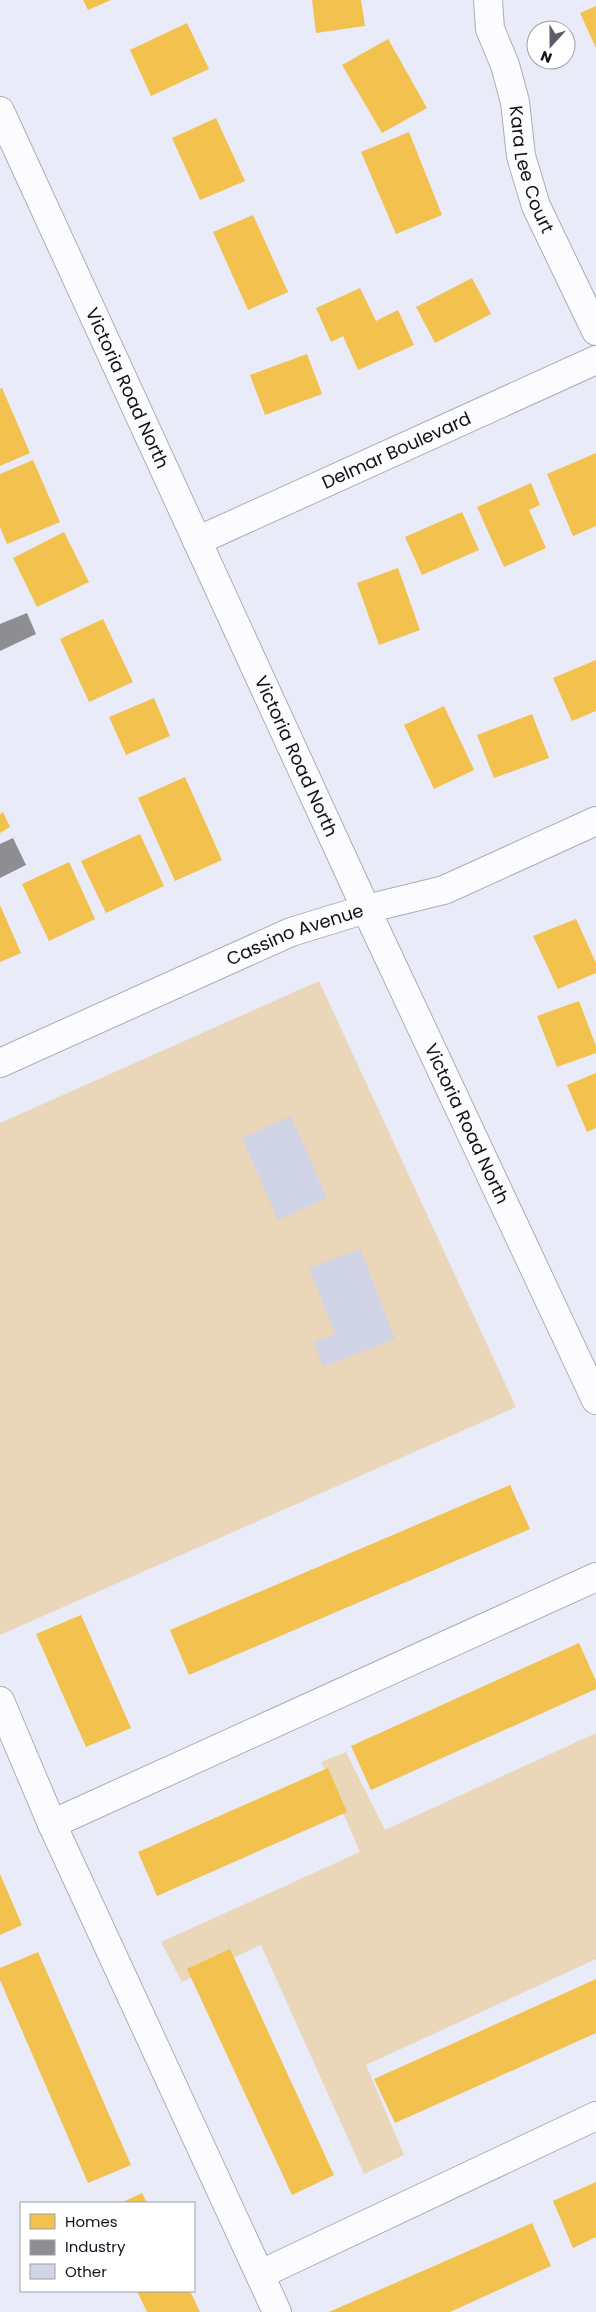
<svg xmlns="http://www.w3.org/2000/svg" width="596" height="2312" font-family="Poppins,sans-serif">
	<style>
		.green { fill: #ead7b9 }
		.homes { fill: #f2c14e }
		.industry { fill: #8d8d92 }
		.building { fill: #d1d3e6 }
		.lines { fill: none; stroke-linecap: round; stroke-linejoin: round }
		.minor-casing { stroke: #abadb8; stroke-width: 30 }
		.major-casing { stroke: #abadb8; stroke-width: 30 }
		.minor { stroke: #fcfcfe; stroke-width: 28 }
		.major { stroke: #fcfcfe; stroke-width: 28 }
		.labels { text-anchor: middle; stroke-width: 5; stroke-linejoin: round; paint-order: stroke }
		.street-label { font-size: 18px; fill: #10111b; stroke: #fff }
	</style>
	<rect width="100%" height="100%" fill="#e9ebf9"/>
	<g class="green">
		<path d="M319,981L516,1407L0,1635V1123Z"/>
		<path d="M596,1733V1959L366,2065L404,2155L364,2174L261,1945L182,1982L161,1942L360,1852L321,1762L346,1752L385,1830Z"/>
	</g>
	<g class="homes">
		<path d="M83,0H111L88,10Z"/>
		<path d="M312,0H361L365,26L316,33Z"/>
		<path d="M596,6V48L580,13Z"/>
		<path d="M187,23L209,69L151,96L130,50Z"/>
		<path d="M388,39L427,108L382,133L342,65Z"/>
		<path d="M216,118L245,181L200,200L172,138Z"/>
		<path d="M409,132L442,215L396,234L361,152Z"/>
		<path d="M253,215L288,292L248,310L213,232Z"/>
		<path d="M472,278L491,314L435,343L416,307Z"/>
		<path d="M360,288L376,321L398,310L414,345L358,370L343,336L331,342L316,308Z"/>
		<path d="M307,354L322,394L265,415L250,375Z"/>
		<path d="M2,388L30,453L0,466V389Z"/>
		<path d="M596,453V526L573,536L547,474Z"/>
		<path d="M33,460L60,522L7,544L0,527V474Z"/>
		<path d="M531,483L540,505L529,510L546,548L504,567L477,507Z"/>
		<path d="M462,512L479,550L422,575L405,537Z"/>
		<path d="M64,532L89,582L37,607L13,558Z"/>
		<path d="M398,568L420,630L379,645L357,583Z"/>
		<path d="M103,619L133,682L89,702L60,639Z"/>
		<path d="M596,660V711L572,721L553,678Z"/>
		<path d="M154,698L170,736L126,755L109,717Z"/>
		<path d="M444,706L474,770L434,789L404,725Z"/>
		<path d="M532,714L549,758L494,778L477,735Z"/>
		<path d="M185,777L222,860L175,881L138,798Z"/>
		<path d="M3,812L10,827L0,833V814Z"/>
		<path d="M140,834L164,886L106,913L81,861Z"/>
		<path d="M69,862L95,919L49,941L22,884Z"/>
		<path d="M0,905L21,953L0,962Z"/>
		<path d="M576,919L596,963V973L558,989L533,936Z"/>
		<path d="M579,1001L596,1046V1053L557,1067L537,1016Z"/>
		<path d="M596,1073V1128L587,1132L567,1085Z"/>
		<path d="M510,1485L530,1529L189,1675L170,1630Z"/>
		<path d="M81,1615L131,1728L86,1747L36,1634Z"/>
		<path d="M579,1643L596,1681V1689L371,1790L351,1746Z"/>
		<path d="M328,1768L347,1812L157,1896L138,1852Z"/>
		<path d="M0,1874L22,1925L0,1935Z"/>
		<path d="M230,1949L334,2175L292,2195L187,1969Z"/>
		<path d="M38,1952L131,2165L88,2183L0,1980V1968Z"/>
		<path d="M596,1979V2033L395,2123L374,2079Z"/>
		<path d="M596,2182V2237L573,2248L553,2201Z"/>
		<path d="M142,2193L147,2203H121Z"/>
		<path d="M532,2223L551,2266L450,2312H329Z"/>
		<path d="M137,2291H190L200,2312H147Z"/>
	</g>
	<g class="industry">
		<path d="M27,613L36,634L0,651V624Z"/>
		<path d="M13,838L26,865L0,878V844Z"/>
	</g>
	<g class="building">
		<path d="M291,1116L327,1198L278,1220L242,1138Z"/>
		<path d="M360,1249L395,1339L323,1367L314,1342L335,1334L309,1268Z"/>
	</g>
	<g class="lines">
		<defs>
			<g id="minor">
				<path id="s1" d="M488,0L490,29L505,65L515,102L521,156L536,206L596,331"/>
				<path id="s2" d="M197,541L596,360"/>
				<path id="s3" d="M0,1063L291,932L366,909L444,890L596,821"/>
				<path d="M0,1701L52,1824L277,2312"/>
				<path d="M52,1824L596,1577"/>
				<path d="M261,2274L596,2116"/>
			</g>
			<g id="major">
				<path id="s4" d="M0,111L366,909L596,1400"/>
			</g>
		</defs>
		<use href="#minor" class="minor-casing"/>
		<use href="#major" class="major-casing"/>
		<use href="#minor" class="minor"/>
		<use href="#major" class="major"/>
	</g>
	<g class="labels">
		<g class="street-label">
			<text dy="6" stroke="none"><textPath href="#s1" startOffset="176">Kara Lee Court</textPath></text>
			<text dy="6" stroke="none"><textPath href="#s4" startOffset="305">Victoria Road North</textPath></text>
			<text dy="6" stroke="none"><textPath href="#s2" startOffset="219">Delmar Boulevard</textPath></text>
			<text dy="6" stroke="none"><textPath href="#s4" startOffset="710">Victoria Road North</textPath></text>
			<text dy="6" stroke="none"><textPath href="#s3" startOffset="322">Cassino Avenue</textPath></text>
			<text dy="6" stroke="none"><textPath href="#s4" startOffset="1115">Victoria Road North</textPath></text>
		</g>
	</g>
	<rect x="20" y="2202" width="175" height="90" fill="#ffffff" stroke="#9fa0a4"/>
	<rect x="30" y="2214" width="25" height="15" fill="#f2c14e" stroke="#9fa0a4"/>
	<text x="65" y="2227" font-size="15" fill="#10111b">Homes</text>
	<rect x="30" y="2240" width="25" height="15" fill="#8d8d92" stroke="#9fa0a4"/>
	<text x="65" y="2252" font-size="15" fill="#10111b">Industry</text>
	<rect x="30" y="2264" width="25" height="15" fill="#d1d3e6" stroke="#9fa0a4"/>
	<text x="65" y="2277" font-size="15" fill="#10111b">Other</text>
	<g transform="translate(551 45) rotate(201)"><circle r="24" fill="#ffffff" stroke="#9fa0a4"/>
	<path d="M0-4L9 19L0 12L-9 19Z" fill="#5c5d69"/>
	<text y="-8" font-size="14" font-weight="bold" text-anchor="middle" fill="#10111b">N</text>
	</g>
</svg>
